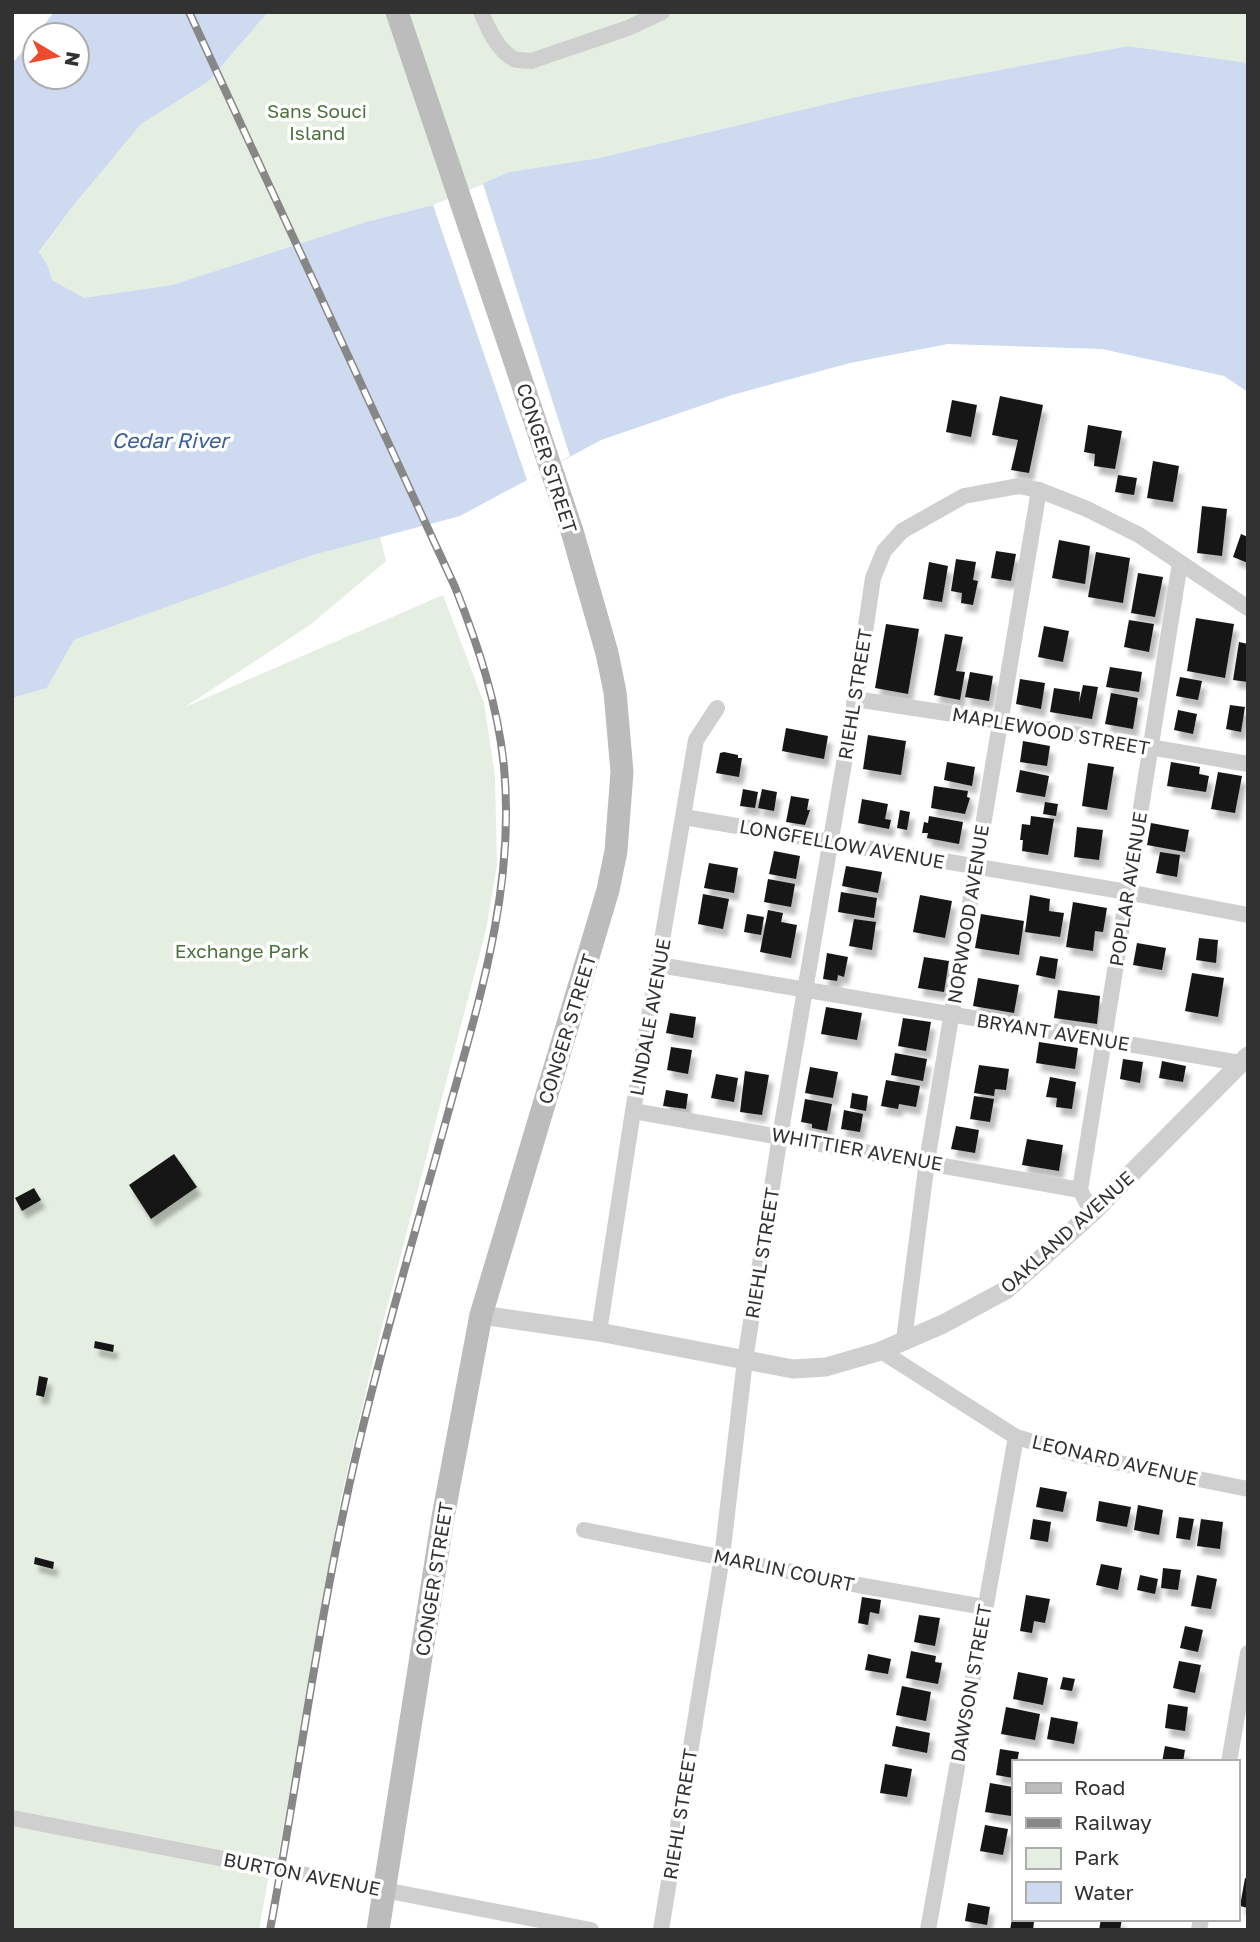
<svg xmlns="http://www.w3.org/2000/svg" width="1260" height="1942" font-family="'Golos Text',sans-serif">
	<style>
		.green { fill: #e5efe1 }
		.water { fill: #cddaef }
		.pier { fill: #fff }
		.building { fill: #191919; filter: url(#shadow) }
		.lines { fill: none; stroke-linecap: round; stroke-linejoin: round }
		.minor { stroke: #cfcfcf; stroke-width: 16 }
		.tertiary { stroke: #cfcfcf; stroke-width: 19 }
		.secondary { stroke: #bcbcbc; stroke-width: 23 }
		.rail-casing { stroke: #878787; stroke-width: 8 }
		.rail { stroke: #fff; stroke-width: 5; stroke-dasharray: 16; stroke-linecap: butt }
		.labels { text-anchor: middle; stroke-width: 7; stroke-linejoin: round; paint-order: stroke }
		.park-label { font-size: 19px; fill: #4a713c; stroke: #fff }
		.street-label { font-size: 19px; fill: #323232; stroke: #fff }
		.water-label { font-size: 21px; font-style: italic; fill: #3b619a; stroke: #fff }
	</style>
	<defs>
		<filter id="shadow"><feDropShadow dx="4.5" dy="8" stdDeviation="2" flood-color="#0004"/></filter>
	</defs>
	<rect width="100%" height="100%" fill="#fff"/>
	<g class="green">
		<path d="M268,12H1248V63L1128,46L869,94L599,158L509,172L433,205L369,221L172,285L84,299L52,280L48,266L39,253L73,206L141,124L208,82Z"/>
		<path d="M380,537L386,561L310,625L185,707L443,595L484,703L495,776L497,865L486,930L374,1357L341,1498L276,1869H270L259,1930H12V698L47,688L74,640L313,555Z"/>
	</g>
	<path class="water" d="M54,12H268L208,82L141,124L73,206L39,252L48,266L52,280L84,298L172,285L369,221L433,205L509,172L599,158L869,94L1128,46L1248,63V392L1224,376L1102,349L948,344L850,363L732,395L601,440L460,516L313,555L74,640L47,688L12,698V64L35,36V77H77V35H36Z"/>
	<path class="pier" d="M483,184L570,456L527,480L433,205Z"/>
	<g class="building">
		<path d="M1000,396L1043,405L1029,473L1011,470L1018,440L992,435Z"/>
		<path d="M952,400L977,405L971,437L946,432Z"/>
		<path d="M1088,425L1122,431L1115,469L1094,466L1095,454L1084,452Z"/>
		<path d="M1153,461L1179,466L1173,502L1147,498Z"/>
		<path d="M1118,475L1137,478L1134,495L1115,492Z"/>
		<path d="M1202,506L1227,509L1222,556L1197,553Z"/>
		<path d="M1241,534L1248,537V563L1233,557Z"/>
		<path d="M1059,540L1090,546L1085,584L1052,578Z"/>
		<path d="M996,551L1016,554L1011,581L991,578Z"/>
		<path d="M1096,552L1130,558L1123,603L1088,597Z"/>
		<path d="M956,559L976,562L973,580L978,581L973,605L961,603L962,593L951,591Z"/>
		<path d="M929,562L948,566L942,602L923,599Z"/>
		<path d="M1138,573L1163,577L1155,617L1131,613Z"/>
		<path d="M1196,618L1234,624L1225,678L1187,671Z"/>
		<path d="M1129,620L1154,624L1149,652L1124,647Z"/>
		<path d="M886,624L919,629L908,694L875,688Z"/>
		<path d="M1044,626L1069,631L1063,662L1038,657Z"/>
		<path d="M945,634L963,637L956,671L965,672L960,700L934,695Z"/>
		<path d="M1239,642L1248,644V682L1233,680Z"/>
		<path d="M1110,667L1142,672L1139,692L1106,687Z"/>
		<path d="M970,672L993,676L989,701L965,697Z"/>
		<path d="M1180,677L1202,681L1198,700L1176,696Z"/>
		<path d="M1020,679L1045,683L1041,709L1016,704Z"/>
		<path d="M1083,685L1098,687L1092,719L1050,712L1054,688L1080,692L1079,703Z"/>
		<path d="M1111,693L1138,698L1133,729L1105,724Z"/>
		<path d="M1230,705L1245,707L1241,732L1226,729Z"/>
		<path d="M1178,710L1197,714L1193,734L1174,730Z"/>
		<path d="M786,728L828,736L824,759L782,751Z"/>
		<path d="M868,735L906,741L901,775L863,769Z"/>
		<path d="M1023,741L1050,746L1047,766L1020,762Z"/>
		<path d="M724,752L738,755V758H742L739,777L716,773L720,753Z"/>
		<path d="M947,762L975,767L972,786L944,780Z"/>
		<path d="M1171,762L1200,767L1199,774L1209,776L1206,792L1167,786Z"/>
		<path d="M1088,763L1114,767L1107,810L1082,806Z"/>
		<path d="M1020,770L1049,776L1045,797L1016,792Z"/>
		<path d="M1218,772L1242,776L1235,813L1211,809Z"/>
		<path d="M934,786L968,791L967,797L970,798L965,814L931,808Z"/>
		<path d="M743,789L758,792L755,808L740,806Z"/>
		<path d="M762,789L777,792L774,811L758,808Z"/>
		<path d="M791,796L809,799L807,810H810L805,825L786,822Z"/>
		<path d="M862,799L888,804L885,819L891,820L889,829L858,823Z"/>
		<path d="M1045,802L1058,804L1056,816L1043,814Z"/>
		<path d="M900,810L910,812L907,830L897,828Z"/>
		<path d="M929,816L963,822L959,844L927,838L928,833H922L924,822L928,823Z"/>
		<path d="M1031,816L1054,819L1048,855L1022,851L1023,840H1020L1022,824L1030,825Z"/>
		<path d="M1151,823L1189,830L1185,852L1147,845Z"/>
		<path d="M1077,827L1103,830L1099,860L1074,857Z"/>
		<path d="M774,851L800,856L796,879L769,874Z"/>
		<path d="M1160,852L1180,855L1177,877L1156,873Z"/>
		<path d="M709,863L738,868L734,893L704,888Z"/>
		<path d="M846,866L882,872L878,893L842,886Z"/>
		<path d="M768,879L795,884L791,907L764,902Z"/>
		<path d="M841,892L877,898L874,918L838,912Z"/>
		<path d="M703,894L729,899L723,929L698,924Z"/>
		<path d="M920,895L952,901L945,938L913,932Z"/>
		<path d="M1030,895L1050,899L1049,911L1064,913L1060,937L1025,932Z"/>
		<path d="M1073,902L1107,908L1103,932L1095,931L1093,951L1066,947Z"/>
		<path d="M768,910L783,913L781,922L797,925L791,958L760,952Z"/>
		<path d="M747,914L764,917L761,935L744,932Z"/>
		<path d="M981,914L1024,921L1019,955L975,948Z"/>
		<path d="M854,919L876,922L872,950L849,946Z"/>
		<path d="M1199,938L1218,940L1216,963L1196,960Z"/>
		<path d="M1137,943L1166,948L1162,970L1133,965Z"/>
		<path d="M827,953L848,957L844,977L838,975L837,981L823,979Z"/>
		<path d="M1040,956L1058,959L1055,979L1036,975Z"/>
		<path d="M924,957L949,961L944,992L918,988Z"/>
		<path d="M1192,973L1224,978L1218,1017L1185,1011Z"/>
		<path d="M978,978L1019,985L1014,1013L973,1006Z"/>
		<path d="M1058,990L1100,996L1097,1024L1054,1018Z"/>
		<path d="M826,1007L862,1013L857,1040L821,1034Z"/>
		<path d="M670,1013L696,1017L693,1038L666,1033Z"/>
		<path d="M903,1018L931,1022L926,1051L898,1046Z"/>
		<path d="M1039,1042L1078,1048L1075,1069L1036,1063Z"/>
		<path d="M671,1047L692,1050L688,1074L667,1070Z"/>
		<path d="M895,1053L927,1059L923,1081L891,1075Z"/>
		<path d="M1123,1059L1143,1062L1140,1083L1120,1079Z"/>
		<path d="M1162,1061L1186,1066L1183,1082L1159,1078Z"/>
		<path d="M979,1065L1009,1069L1006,1090L995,1089L994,1096L974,1093Z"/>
		<path d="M810,1067L838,1072L833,1098L805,1093Z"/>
		<path d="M745,1071L769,1075L762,1115L740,1112Z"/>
		<path d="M716,1074L738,1078L734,1102L711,1098Z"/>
		<path d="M1050,1077L1076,1082L1072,1109L1056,1107L1057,1098L1046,1097Z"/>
		<path d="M886,1080L920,1086L916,1107L899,1104L898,1109L881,1106Z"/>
		<path d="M666,1090L688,1094L686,1109L663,1106Z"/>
		<path d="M852,1093L868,1096L866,1111L850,1108Z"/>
		<path d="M974,1096L994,1099L990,1122L970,1119Z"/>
		<path d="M805,1099L832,1104L827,1131L812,1128V1124L801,1122Z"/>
		<path d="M844,1110L863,1114L860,1132L841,1129Z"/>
		<path d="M956,1126L979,1130L975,1153L951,1149Z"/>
		<path d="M1027,1139L1063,1145L1059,1171L1022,1165Z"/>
		<path d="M174,1154L197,1187L151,1219L129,1185Z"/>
		<path d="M34,1188L41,1200L22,1211L15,1198Z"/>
		<path d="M95,1341L114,1345L113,1352L94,1348Z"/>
		<path d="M39,1376L48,1378L44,1397L36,1395Z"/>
		<path d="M1040,1487L1067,1492L1063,1512L1036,1507Z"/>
		<path d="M1099,1501L1131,1507L1127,1527L1096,1521Z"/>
		<path d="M1138,1505L1163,1510L1159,1535L1134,1530Z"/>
		<path d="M1179,1517L1194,1519L1190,1540L1176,1538Z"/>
		<path d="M1033,1519L1051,1522L1048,1542L1030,1539Z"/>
		<path d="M1201,1519L1223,1522L1220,1549L1197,1546Z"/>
		<path d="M35,1557L54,1562L53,1569L34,1564Z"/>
		<path d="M1101,1564L1122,1568L1118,1590L1096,1585Z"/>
		<path d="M1163,1568L1181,1570L1178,1590L1161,1588Z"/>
		<path d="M1140,1575L1158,1579L1155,1594L1137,1590Z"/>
		<path d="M1197,1575L1217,1579L1211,1609L1191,1606Z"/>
		<path d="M1026,1595L1050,1599L1045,1623L1034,1621L1032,1633L1020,1631Z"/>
		<path d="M862,1597L881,1600L879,1614L870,1612L868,1625L858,1623Z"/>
		<path d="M919,1615L940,1618L935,1646L914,1642Z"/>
		<path d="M1185,1626L1203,1630L1198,1652L1180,1648Z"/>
		<path d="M911,1651L936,1656L935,1662L942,1663L938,1684L906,1678Z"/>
		<path d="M868,1654L891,1659L888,1674L865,1670Z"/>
		<path d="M1179,1661L1201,1665L1195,1693L1173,1688Z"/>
		<path d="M1018,1672L1048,1678L1043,1705L1013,1699Z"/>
		<path d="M1063,1677L1075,1679L1072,1691L1060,1689Z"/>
		<path d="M902,1686L931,1692L926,1721L896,1715Z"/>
		<path d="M1168,1704L1188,1707L1185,1731L1165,1728Z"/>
		<path d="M1006,1707L1040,1714L1035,1740L1001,1734Z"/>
		<path d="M1051,1717L1078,1722L1074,1744L1047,1739Z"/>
		<path d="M896,1726L930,1733L927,1753L892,1746Z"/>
		<path d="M1165,1746L1185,1750L1183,1762H1162Z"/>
		<path d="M1000,1749L1019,1752L1017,1762H1013V1778L996,1775Z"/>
		<path d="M885,1764L912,1769L907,1797L880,1793Z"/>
		<path d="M990,1783L1013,1787L1011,1816L985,1812Z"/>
		<path d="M985,1825L1008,1829L1003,1855L980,1851Z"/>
		<path d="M1245,1878L1248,1879V1908L1240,1906Z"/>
		<path d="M968,1903L990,1907L987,1925L965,1921Z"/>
		<path d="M1012,1919L1034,1922L1033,1930H1010Z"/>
		<path d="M1101,1919H1122L1120,1930H1099Z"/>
	</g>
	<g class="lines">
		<g class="minor">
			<path d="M481,12C488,28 497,50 514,59C519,61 526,60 531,61L628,28L662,12"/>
			<path d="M855,699L999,721L1248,764"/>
			<path d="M684,817L1127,892L1248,915"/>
			<path d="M659,965L1240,1063"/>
			<path d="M633,1111L1080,1190"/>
			<path d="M1092,1213L1080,1190L1180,563"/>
			<path d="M599,1332L633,1111L696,740L717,708"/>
			<path d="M904,1340L927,1161L1039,490"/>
			<path d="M881,1351L1016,1437L1075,1454L1248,1489"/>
			<path d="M584,1530L858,1585L984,1607"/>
			<path d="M1229,1762L1248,1653"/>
			<path d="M12,1818L591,1930"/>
			<path d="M661,1930L722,1557L745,1360L780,1136L855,699L873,578L884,551L902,531L964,496L1018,486L1039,490L1087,509L1139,535L1248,608"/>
			<path d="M928,1930L1016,1437"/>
			<path d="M1199,1930L1201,1919"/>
		</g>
		<path class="tertiary" d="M481,1315L599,1332L793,1369L826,1367L881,1351L943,1324L1006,1290L1092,1213L1248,1056"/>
		<path class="secondary" d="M378,1930L443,1517L481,1315L608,890L616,851L622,772L615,692L607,653L572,531L397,12"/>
		<defs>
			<path id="rail" d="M189,12L455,587C478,645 498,705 504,767C515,884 481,995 450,1106C419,1220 385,1332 358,1447C320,1606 300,1769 270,1930"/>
		</defs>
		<use href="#rail" class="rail-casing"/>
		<use href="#rail" class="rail"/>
	</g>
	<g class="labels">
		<g class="park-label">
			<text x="317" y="118">Sans Souci<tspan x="317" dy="22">Island</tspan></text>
			<text x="242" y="958">Exchange Park</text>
		</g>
		<g class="street-label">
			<text transform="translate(547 458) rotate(72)" y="7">CONGER STREET</text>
			<text transform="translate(855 694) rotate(-81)" y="7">RIEHL STREET</text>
			<text transform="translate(1051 731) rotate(10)" y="7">MAPLEWOOD STREET</text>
			<text transform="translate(842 844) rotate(10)" y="7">LONGFELLOW AVENUE</text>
			<text transform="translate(1128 889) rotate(-81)" y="7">POPLAR AVENUE</text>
			<text transform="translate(968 914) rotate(-81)" y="7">NORWOOD AVENUE</text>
			<text transform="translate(650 1017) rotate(-80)" y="7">LINDALE AVENUE</text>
			<text transform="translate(567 1029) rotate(-73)" y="7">CONGER STREET</text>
			<text transform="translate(1053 1032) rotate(9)" y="7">BRYANT AVENUE</text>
			<text transform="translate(857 1149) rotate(10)" y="7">WHITTIER AVENUE</text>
			<text transform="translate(1067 1232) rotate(-42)" y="7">OAKLAND AVENUE</text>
			<text transform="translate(762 1253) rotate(-81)" y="7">RIEHL STREET</text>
			<text transform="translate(1115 1460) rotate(13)" y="7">LEONARD AVENUE</text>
			<text transform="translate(784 1570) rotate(12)" y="7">MARLIN COURT</text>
			<text transform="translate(434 1579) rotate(-81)" y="7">CONGER STREET</text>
			<text transform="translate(971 1683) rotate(-80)" y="7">DAWSON STREET</text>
			<text transform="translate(680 1814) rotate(-81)" y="7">RIEHL STREET</text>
			<text transform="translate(302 1874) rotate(11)" y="7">BURTON AVENUE</text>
		</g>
		<g class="water-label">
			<text x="170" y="448">Cedar River</text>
		</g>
	</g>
	<rect width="1260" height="1942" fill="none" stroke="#323232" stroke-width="28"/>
	<rect x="1012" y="1760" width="228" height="161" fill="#ffffff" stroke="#adadad" stroke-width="2"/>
	<rect x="1026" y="1783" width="35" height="10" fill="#bcbcbc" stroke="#adadad" stroke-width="2"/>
	<text x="1074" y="1795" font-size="21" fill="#323232">Road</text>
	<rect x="1026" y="1818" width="35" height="10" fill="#878787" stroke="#adadad" stroke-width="2"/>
	<text x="1074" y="1830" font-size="21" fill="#323232">Railway</text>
	<rect x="1026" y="1848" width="35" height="21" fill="#e5efe1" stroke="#adadad" stroke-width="2"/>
	<text x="1074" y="1865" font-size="21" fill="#323232">Park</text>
	<rect x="1026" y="1882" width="35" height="21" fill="#cddaef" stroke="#adadad" stroke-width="2"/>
	<text x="1074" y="1900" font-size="21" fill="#323232">Water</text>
	<g transform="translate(56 56) rotate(100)"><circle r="33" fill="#ffffff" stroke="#adadad" stroke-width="2"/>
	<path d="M0-5L12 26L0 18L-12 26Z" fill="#ed4b30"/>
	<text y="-10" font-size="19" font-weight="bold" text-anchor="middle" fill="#323232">N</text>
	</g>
</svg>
